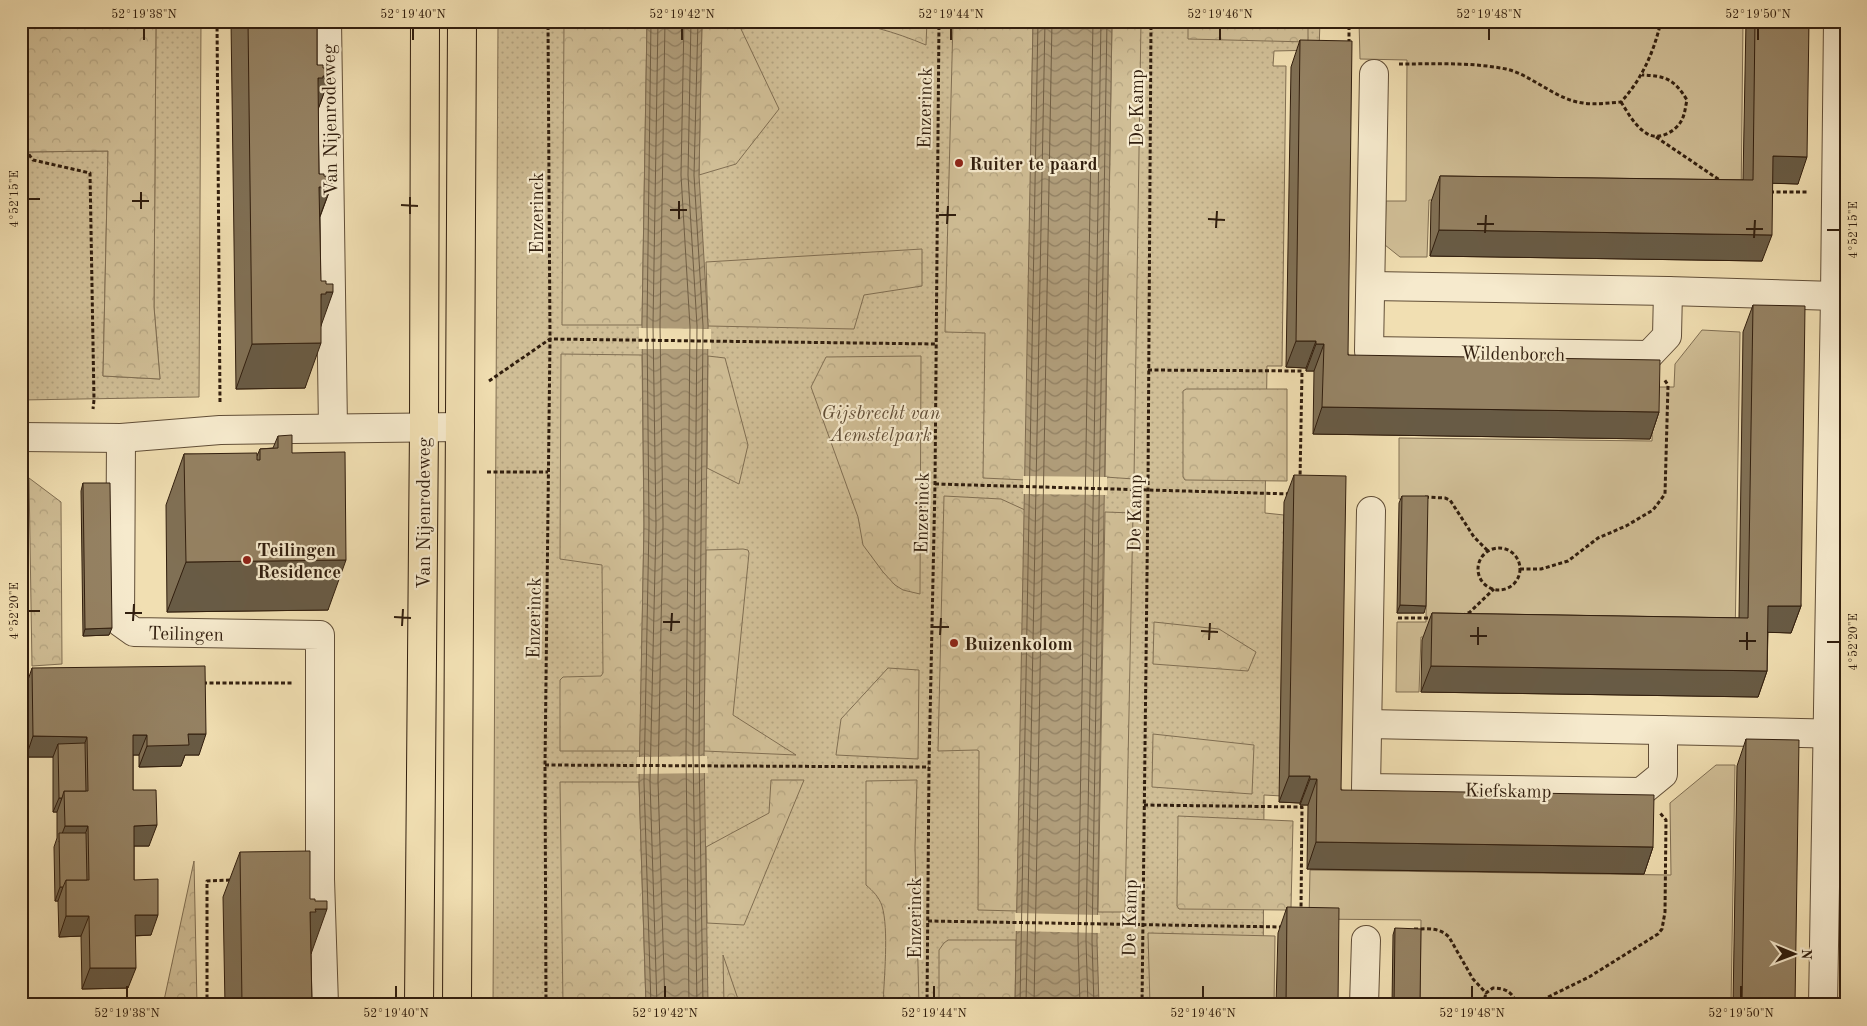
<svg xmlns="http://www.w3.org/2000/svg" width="1867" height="1026" font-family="'Old Standard TT',serif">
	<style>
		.grass { fill: url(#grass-dots); stroke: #806e52 }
		.forest { fill: url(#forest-crowns); stroke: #806e52 }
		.garden { fill: #d0be96; stroke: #806e52 }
		.water { fill: url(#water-waves); stroke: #7d6a4f }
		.pier { fill: #f1dfb2 }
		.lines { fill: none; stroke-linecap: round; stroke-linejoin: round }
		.shore { stroke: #705e44; stroke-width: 1 }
		.minor-casing { stroke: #614e37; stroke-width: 30 }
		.major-casing { stroke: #311e0e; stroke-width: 30 }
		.path { stroke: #311e0e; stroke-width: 3; stroke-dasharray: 4 2.5; stroke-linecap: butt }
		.minor { stroke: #f6eacd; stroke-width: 28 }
		.major { stroke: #f1dfb2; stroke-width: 28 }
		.wall { fill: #807055; stroke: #311e0e }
		.shaded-wall { fill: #685b45; stroke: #311e0e }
		.building { fill: #958263; stroke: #311e0e }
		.ticks { fill: none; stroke: #311e0e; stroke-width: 2 }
		.poi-dot { fill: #8f2418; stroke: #f6eacd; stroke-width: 2 }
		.labels { text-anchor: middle; stroke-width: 4.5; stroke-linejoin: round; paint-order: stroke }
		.street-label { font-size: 19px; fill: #311e0e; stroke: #f6eacd }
		.poi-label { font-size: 19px; font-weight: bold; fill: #311e0e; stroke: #f6eacd; text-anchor: start }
		.park-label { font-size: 19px; font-style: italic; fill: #614e37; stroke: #f6eacd }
		.neatline { fill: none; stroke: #311e0e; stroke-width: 2 }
		.ticks-label { font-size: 12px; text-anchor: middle; fill: #311e0e }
	</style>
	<defs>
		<pattern id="grass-dots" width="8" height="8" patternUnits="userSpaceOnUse" patternTransform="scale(1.25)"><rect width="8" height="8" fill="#d0be96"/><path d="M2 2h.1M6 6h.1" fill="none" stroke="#b3a380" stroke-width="1.8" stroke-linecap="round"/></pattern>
		<pattern id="forest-crowns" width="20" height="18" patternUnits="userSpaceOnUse" patternTransform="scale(1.25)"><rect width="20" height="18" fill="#d0be96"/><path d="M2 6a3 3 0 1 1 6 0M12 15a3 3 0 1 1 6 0" fill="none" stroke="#b3a380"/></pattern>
		<pattern id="water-waves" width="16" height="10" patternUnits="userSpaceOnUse" patternTransform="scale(1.25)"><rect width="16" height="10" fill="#b09d7a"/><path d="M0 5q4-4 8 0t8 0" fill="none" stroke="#907f62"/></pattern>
	</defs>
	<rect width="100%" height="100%" fill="#f1dfb2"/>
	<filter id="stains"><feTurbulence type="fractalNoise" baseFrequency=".004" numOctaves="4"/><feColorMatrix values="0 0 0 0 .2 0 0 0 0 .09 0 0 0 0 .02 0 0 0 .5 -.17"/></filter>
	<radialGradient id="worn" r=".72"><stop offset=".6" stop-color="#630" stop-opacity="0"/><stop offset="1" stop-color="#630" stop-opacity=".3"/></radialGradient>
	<g class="grass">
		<path d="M156,21H201L199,397L21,400V152L108,151L103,376L160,379L154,307Z"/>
		<path d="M498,21H1320L1319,50L1274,51L1273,66H1286L1282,366H1267L1265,513L1284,515L1280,748L1282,796L1264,795L1263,1005H493Z"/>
	</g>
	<g class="forest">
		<path d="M21,21H156L154,307L160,379L103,376L108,151L21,152Z"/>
		<path d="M564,21H647L642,325H562Z"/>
		<path d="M702,21H815L741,29L779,109L736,164L699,175Z"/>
		<path d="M828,21H927L926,45C895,32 863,22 828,21Z"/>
		<path d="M953,21H1033L1026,480L983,478L985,333L945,332Z"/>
		<path d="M1112,21H1141L1134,479L1105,477Z"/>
		<path d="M1188,21H1308V42L1188,39Z"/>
		<path d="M922,249V286L864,295L854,329L708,326L706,262Z"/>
		<path d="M561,354L642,355L644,524L640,751H560V680L563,677L601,676L603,673L602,565L560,559Z"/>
		<path d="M708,356L725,358L748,445L739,484L707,468Z"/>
		<path d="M921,356L920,594L903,590L895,585L883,572L863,545L858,517L811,387L826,357Z"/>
		<path d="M1186,389H1287V481L1185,480L1183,477V391Z"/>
		<path d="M29,478L61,502L62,664L32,666Z"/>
		<path d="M944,496L1001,499L1025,510L1017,911L978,910L979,751L977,750L938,751Z"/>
		<path d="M1105,512L1133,513L1125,912H1098Z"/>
		<path d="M706,550L743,549L748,550L749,553L733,715L796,755L704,751Z"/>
		<path d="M1154,622L1219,629L1256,652L1248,671L1153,664Z"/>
		<path d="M888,668L919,670L918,759L836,755L841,719Z"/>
		<path d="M1153,734L1254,745L1252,794L1152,787Z"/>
		<path d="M771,780H804L744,925L707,923L706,847L769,813Z"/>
		<path d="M917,780L915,847L919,1005H883C884,979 889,929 882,906C879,897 873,891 866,885V781Z"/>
		<path d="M560,782H639L646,1005H563Z"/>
		<path d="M1178,816L1293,821L1291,908L1287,910L1179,909L1177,906Z"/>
		<path d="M194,861L197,1005H163Z"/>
		<path d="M948,940H1016L1015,1005H939V950L944,943Z"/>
		<path d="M723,955L740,1005H724Z"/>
	</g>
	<g class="garden">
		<path d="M1359,21H1743L1741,205L1429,200L1427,257H1400L1385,245L1386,201H1406L1407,60L1360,59Z"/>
		<path d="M1702,330L1740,332L1735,642L1421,637L1419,692H1396L1397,622H1426L1427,501L1399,499V438L1652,441L1653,387H1674L1675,364Z"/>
		<path d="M1716,765H1735L1731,1005H1420L1421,920L1309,919L1310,870L1671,875L1670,803Z"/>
		<path d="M1148,933L1275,936L1274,1005H1150Z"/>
	</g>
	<g class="water">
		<path d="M647,21H702L699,175L708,326L704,751L708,1005H646L639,782L644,525L642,325Z"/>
		<path d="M1033,21H1112L1097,941L1099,1005H1015Z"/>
	</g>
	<g class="pier">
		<path d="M639,328L711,329V349H639Z"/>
		<path d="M1023,476L1107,477V495L1023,494Z"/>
		<path d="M707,756L708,773L637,774V757Z"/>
		<path d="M1015,913L1100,915V933L1015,931Z"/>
	</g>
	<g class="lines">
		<g class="shore">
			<path d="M684,21L681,175L690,327L686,751L689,1005"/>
			<path d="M691,21L688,175L697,326L693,751L697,1005"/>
			<path d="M698,21L694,175L703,326L699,751L703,1005"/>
			<path d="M651,1005L644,782L649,525L647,325L651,21"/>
			<path d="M657,1005L650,781L656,525L653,325L658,21"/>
			<path d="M665,1005L658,781L663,525L660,325L665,21"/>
			<path d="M1020,1005L1038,21"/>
			<path d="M1026,1005L1045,21"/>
			<path d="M1034,1005L1052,21"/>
			<path d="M1080,1005L1078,940L1093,21"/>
			<path d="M1088,1005L1086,940L1101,21"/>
			<path d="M1094,1005L1092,941L1107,21"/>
		</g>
		<defs>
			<g id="minor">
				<path d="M327,21L333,428"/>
				<path d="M1374,74L1369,351L1649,355L1667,336L1668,291"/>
				<path d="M1371,286L1668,291L1835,296"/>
				<path d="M21,437L121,438L220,430L460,427"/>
				<path d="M121,438L120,622L134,632L320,635V879L324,1005"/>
				<path d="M1371,511L1366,788L1641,792L1663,774V730"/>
				<path d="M1368,724L1846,734"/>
				<path d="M1364,1005L1366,940"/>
				<path d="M1823,1005L1835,296L1838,21"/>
			</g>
			<g id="major">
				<path d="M419,1005L424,427L425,21"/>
				<path d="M457,1005L462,21"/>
			</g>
		</defs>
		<use href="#minor" class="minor-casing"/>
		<use href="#major" class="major-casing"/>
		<g class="path">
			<path d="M217,21L220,403"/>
			<path d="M1349,43V21"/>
			<path d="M1399,64C1434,64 1471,62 1506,69C1532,75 1556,100 1583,103C1595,105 1608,103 1621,102C1642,79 1654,52 1661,21"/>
			<path d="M1621,102C1628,113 1635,126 1646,133C1657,141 1673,133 1680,123C1685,116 1685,108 1687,100C1674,79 1666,76 1642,75"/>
			<path d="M1656,137L1721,181"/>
			<path d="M21,144L33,160L90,173L94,400L93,409"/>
			<path d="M1770,192H1809"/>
			<path d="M1148,370L1302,371L1300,479"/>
			<path d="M489,381L550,339L935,344"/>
			<path d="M487,472H548"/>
			<path d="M935,484L1291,494"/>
			<path d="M1425,497L1445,498L1450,500L1474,537L1488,551"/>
			<circle cx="1499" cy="569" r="21"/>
			<path d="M1520,569H1541L1568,561L1598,538L1626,526L1653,510L1665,494L1668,385L1664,379"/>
			<path d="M1462,616L1470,612L1494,589"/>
			<path d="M1398,618H1434"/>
			<path d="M203,683H292"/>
			<path d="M21,685H30"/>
			<path d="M545,765L929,767"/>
			<path d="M1144,805L1302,807L1301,910"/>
			<path d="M928,921L1282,927"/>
			<path d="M1414,929C1428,929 1439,927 1449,937L1473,979L1486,993L1493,988C1505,988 1514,992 1516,1005"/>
			<path d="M1517,1004L1536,1003L1589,977L1658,934L1662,929L1665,912L1666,820L1660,813"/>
			<path d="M207,1005V881L232,880"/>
			<path d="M546,1005L545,765L550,339L548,21"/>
			<path d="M927,1005L929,767L935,484L939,21"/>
			<path d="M1142,1005L1148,489L1151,21"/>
			<path d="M1483,1005L1486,993"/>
		</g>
		<use href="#minor" class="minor"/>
		<use href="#major" class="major"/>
	</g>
	<g class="wall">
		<path d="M231,21H317V65L323,68L330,76L318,109L319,174L324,176L332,184L320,217L321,325L305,388L236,389Z"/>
		<path d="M1746,21H1809L1798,184L1772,183L1762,261L1430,256L1431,202L1440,176L1743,180Z"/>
		<path d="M1300,40L1348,355L1659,412L1650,439L1313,434L1314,371H1306V368L1286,367L1291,67Z"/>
		<path d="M1753,305L1801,606L1791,633L1768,632L1767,671L1758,697L1421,692L1422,640L1432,613L1739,618L1743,332Z"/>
		<path d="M278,436L292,453L328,610L167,612L166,505L184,454L257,456L260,449L273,448Z"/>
		<path d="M1294,475L1341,790L1653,847L1644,874L1307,869L1308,805H1300V803L1279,802L1284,502Z"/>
		<path d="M83,483L109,635L83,636L81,491Z"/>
		<path d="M1402,496L1424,613H1397L1399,503Z"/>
		<path d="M32,668L199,755H185L181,766L142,767H139V755H133V790L149,846H134V880L151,935L135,936L128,988L82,989L81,936L59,937L58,901H55L54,847L57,838V812H53V757H26L25,689Z"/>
		<path d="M1746,739L1795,1005H1733L1737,766Z"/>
		<path d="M240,852L311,953L312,1005H225L223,897Z"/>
		<path d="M1287,907L1338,1005H1276L1278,933Z"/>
		<path d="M1395,928L1420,1005H1392L1393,935Z"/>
	</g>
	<g class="shaded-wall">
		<path d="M323,76H330L314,121L318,78Z"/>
		<path d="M1773,156L1807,157L1798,184L1763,183Z"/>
		<path d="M325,184H332L315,229L319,187Z"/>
		<path d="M1439,230L1772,235L1762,261L1430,256Z"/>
		<path d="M326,292H333L317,337L321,294Z"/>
		<path d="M1296,341H1316L1306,368L1286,367Z"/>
		<path d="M321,343L305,388L236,389L252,344Z"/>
		<path d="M1316,344H1324L1314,371H1306Z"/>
		<path d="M1322,407L1659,412L1650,439L1313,434Z"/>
		<path d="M346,560L328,610L167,612L186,562Z"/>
		<path d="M1400,605L1426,606L1424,613H1397Z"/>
		<path d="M1768,606H1801L1791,633L1759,632Z"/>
		<path d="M112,628L109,635L83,636L85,629Z"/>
		<path d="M1431,666L1767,671L1758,697L1421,692Z"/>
		<path d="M188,734H206L199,755H185L181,766L139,767L147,746Z"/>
		<path d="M133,735H147L139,755H125Z"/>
		<path d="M33,736L87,737L80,757L58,744L53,757H26Z"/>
		<path d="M1289,776H1310L1300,803L1279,802Z"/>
		<path d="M1310,779H1317L1308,805H1300Z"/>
		<path d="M59,798H62L57,812H53Z"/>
		<path d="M157,825L149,846H126L134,826Z"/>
		<path d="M65,826H88L81,847L59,842Z"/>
		<path d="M1316,842L1653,847L1644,874L1307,869Z"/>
		<path d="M60,887H63L58,901H55Z"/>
		<path d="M315,909H327L311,954L310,912Z"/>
		<path d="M135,915H158L151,935L127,936Z"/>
		<path d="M66,916H89L81,936L59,937Z"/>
		<path d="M90,968H136L128,988L82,989Z"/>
	</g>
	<g class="building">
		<path d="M248,21H317V65H323V68H330V76H323V78H318L319,174H324V176L332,177V184H325V187H319L321,281H326V284H333V292H326V294H321V343L252,344Z"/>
		<path d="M1755,21H1809L1807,157L1773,156L1772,235L1439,230L1440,176L1753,180Z"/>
		<path d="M1300,40L1352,41L1348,355L1660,360L1659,412L1322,407L1324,344H1316V341H1296Z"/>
		<path d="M1753,305L1805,306L1801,606H1768L1767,671L1431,666L1432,613L1748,618Z"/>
		<path d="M292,435V453L345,452L346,560L186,562L184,454L257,453V460H260V449L278,448V436Z"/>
		<path d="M1294,475L1346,476L1341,790L1654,795L1653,847L1316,842L1317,779H1310V776H1289Z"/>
		<path d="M83,483H110L112,628L85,629Z"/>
		<path d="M1402,496H1428L1426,606L1400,605Z"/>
		<path d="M205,666L206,734H188L189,745L149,746H147V735H133V790H156L157,825L134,826V880L158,879V915H135L136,968H90L89,916H66V880H89L88,826H65L64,791H88L87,737L33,736L32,668Z"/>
		<path d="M1746,739L1799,740L1795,1005H1742Z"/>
		<path d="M85,743L86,791H64L62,798H59L58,744Z"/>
		<path d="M59,833H86L87,880H66L63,887H60Z"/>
		<path d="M310,851V899H315V901H327V909H315L316,912H310L312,1005H242L240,852Z"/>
		<path d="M1287,907L1339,908L1338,1005H1286Z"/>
		<path d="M1395,928L1421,929L1420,1005H1394Z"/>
	</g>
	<path class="ticks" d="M144,40V28M413,40V28M682,40V28M951,40V28M1220,40V28M1489,40V28M1758,40V28M28,199H40M132,201H149M401,205L418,206M141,209V192M670,210H687M410,214V197M939,215H956M679,219V201M1208,219L1225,220M947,224L948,206M1477,224H1494M1216,228L1217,211M1746,229H1763M1827,230H1840M1485,233L1486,215M1754,238L1755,220M28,611H40M125,613H142M394,617L411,618M133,621L134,604M663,622H680M402,626L403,609M932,627H949M671,631L672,613M1201,631L1218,632M940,635L941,618M1470,636H1487M1209,640L1210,623M1739,641H1756M1827,642H1840M1478,645V627M1747,650V632M127,998V986M396,998V986M665,998V986M934,998V986M1203,998V986M1472,998V986M1741,998V986"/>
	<g class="poi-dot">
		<circle cx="959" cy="163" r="5"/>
		<circle cx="247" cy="560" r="5"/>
		<circle cx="954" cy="643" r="5"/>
	</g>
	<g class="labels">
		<g class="street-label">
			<text transform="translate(924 108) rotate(-89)" y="7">Enzerinck</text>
			<text transform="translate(1136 108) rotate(-90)" y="7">De Kamp</text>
			<text transform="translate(329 120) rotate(-91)" y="7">Van Nijenrodeweg</text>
			<text transform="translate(536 213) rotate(-90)" y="7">Enzerinck</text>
			<text transform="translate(1513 353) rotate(1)" y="7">Wildenborch</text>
			<text transform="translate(423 513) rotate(-90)" y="7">Van Nijenrodeweg</text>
			<text transform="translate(921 513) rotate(-89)" y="7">Enzerinck</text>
			<text transform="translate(1134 513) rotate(-89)" y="7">De Kamp</text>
			<text transform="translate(533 618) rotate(-89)" y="7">Enzerinck</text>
			<text transform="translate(186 633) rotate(1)" y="7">Teilingen</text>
			<text transform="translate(1508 790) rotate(1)" y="7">Kiefskamp</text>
			<text transform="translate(914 918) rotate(-90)" y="7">Enzerinck</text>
			<text transform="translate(1129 918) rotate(-89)" y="7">De Kamp</text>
		</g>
		<g class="poi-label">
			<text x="969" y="170">Ruiter te paard</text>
			<text x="257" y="556">Teilingen<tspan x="257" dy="22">Residence</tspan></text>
			<text x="964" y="650">Buizenkolom</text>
		</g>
		<g class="park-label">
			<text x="881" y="419">Gijsbrecht van<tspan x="881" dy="22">Aemstelpark</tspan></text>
		</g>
	</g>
	<rect width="1867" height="1026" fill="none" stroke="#f1dfb2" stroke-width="55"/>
	<g transform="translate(1794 954) rotate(91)" stroke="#f6eacd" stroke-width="4" paint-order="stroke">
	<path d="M0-4L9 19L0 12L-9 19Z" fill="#311e0e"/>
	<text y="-8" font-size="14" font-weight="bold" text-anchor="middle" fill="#311e0e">N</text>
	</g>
	<rect x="28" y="28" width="1812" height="970" class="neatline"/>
	<g class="ticks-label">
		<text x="144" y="18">52°19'38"N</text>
		<text x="413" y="18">52°19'40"N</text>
		<text x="682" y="18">52°19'42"N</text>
		<text x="951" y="18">52°19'44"N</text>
		<text x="1220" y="18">52°19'46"N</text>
		<text x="1489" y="18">52°19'48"N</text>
		<text x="1758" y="18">52°19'50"N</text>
		<text transform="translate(14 199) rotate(-90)" y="4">4°52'15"E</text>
		<text transform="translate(1853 230) rotate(-90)" y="4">4°52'15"E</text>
		<text transform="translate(14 611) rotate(-90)" y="4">4°52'20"E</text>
		<text transform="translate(1853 642) rotate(-90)" y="4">4°52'20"E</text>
		<text x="127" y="1017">52°19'38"N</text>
		<text x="396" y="1017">52°19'40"N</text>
		<text x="665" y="1017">52°19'42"N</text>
		<text x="934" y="1017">52°19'44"N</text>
		<text x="1203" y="1017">52°19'46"N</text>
		<text x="1472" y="1017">52°19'48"N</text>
		<text x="1741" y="1017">52°19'50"N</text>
	</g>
	<rect width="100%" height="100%" filter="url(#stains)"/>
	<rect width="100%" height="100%" fill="url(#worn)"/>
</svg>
